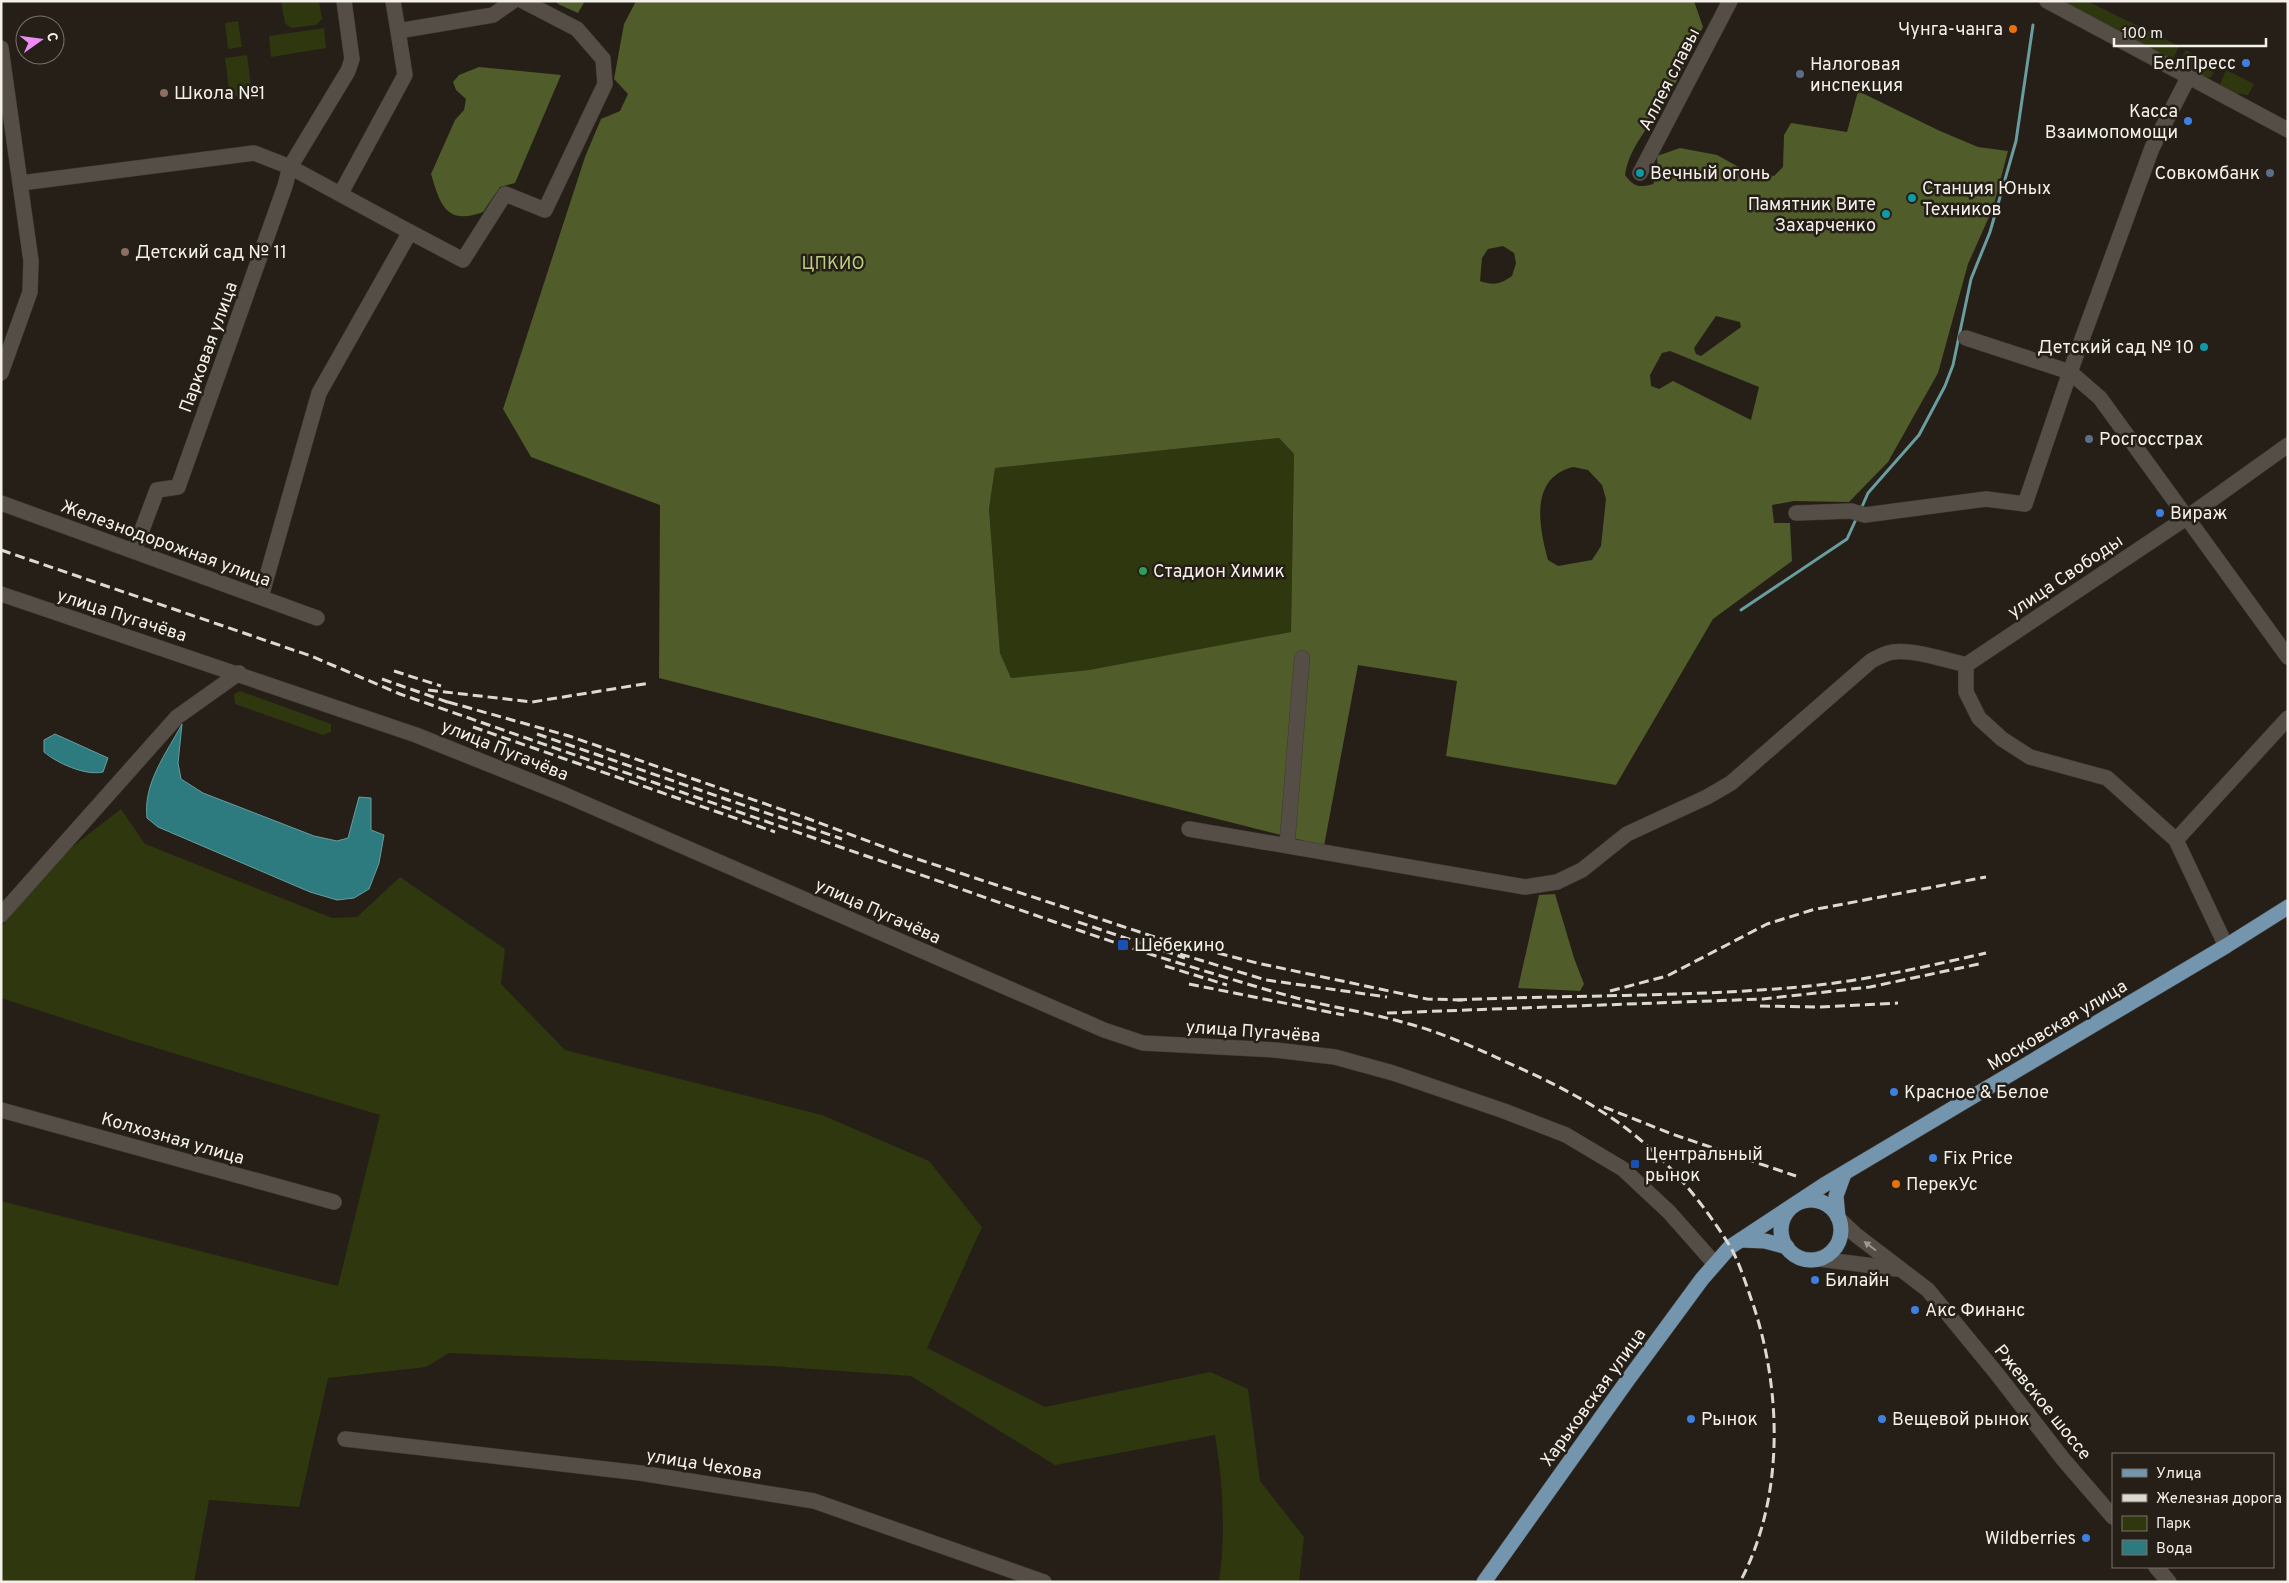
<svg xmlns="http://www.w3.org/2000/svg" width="2289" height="1583" font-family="Overpass,sans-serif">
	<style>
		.green { fill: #2f370f }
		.forest { fill: #505c29; fill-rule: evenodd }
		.water { fill: #2d7a7f; stroke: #699d9f }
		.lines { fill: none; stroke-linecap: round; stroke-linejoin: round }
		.stream { stroke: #699d9f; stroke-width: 3 }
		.minor-casing { stroke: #413c37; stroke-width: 16 }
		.major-casing { stroke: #413c37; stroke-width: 16 }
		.minor { stroke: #554e46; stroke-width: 15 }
		.major { stroke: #7495ae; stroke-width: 15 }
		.rail { stroke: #dcd8d2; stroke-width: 3; stroke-dasharray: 10 5; stroke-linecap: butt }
		.oneway { fill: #9d9790 }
		.food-dot { fill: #e8710a; stroke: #251f17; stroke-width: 2 }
		.shop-dot { fill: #3f7fe0; stroke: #251f17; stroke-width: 2 }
		.service-dot { fill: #5c6f8a; stroke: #251f17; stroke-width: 2 }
		.education-dot { fill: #8d6e63; stroke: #251f17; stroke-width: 2 }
		.culture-dot { fill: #0f9aa8; stroke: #251f17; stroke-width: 2 }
		.leisure-dot { fill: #2e9e5b; stroke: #251f17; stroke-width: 2 }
		.transit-dot { fill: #1a4fb4; stroke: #251f17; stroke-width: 2 }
		.labels { text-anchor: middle; stroke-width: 5; stroke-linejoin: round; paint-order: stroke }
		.poi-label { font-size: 18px; fill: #f4f0ea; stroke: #251f17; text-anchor: start }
		.street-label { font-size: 18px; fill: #f4f0ea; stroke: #251f17 }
		.park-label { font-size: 18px; fill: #bdd081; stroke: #251f17 }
	</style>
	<rect width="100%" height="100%" fill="#251f17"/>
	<g class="green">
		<path d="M281,1H319L322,19L316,25L291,28L285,23Z"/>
		<path d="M2062,1H2087L2179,46L2173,60Z"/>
		<path d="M238,21L242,47L228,49L225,23Z"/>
		<path d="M324,28L326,48L271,57L269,36Z"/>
		<path d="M2186,50L2217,66L2211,77L2205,78L2179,64Z"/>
		<path d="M247,55L252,94L230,97L225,58Z"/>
		<path d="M2226,70L2254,84L2248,95L2234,93L2220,85Z"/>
		<path d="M1279,438L1294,454L1291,633L1089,670L1011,678L1000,653L989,509L995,468Z"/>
		<path d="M240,691L331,724V732L323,735L235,704L234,694Z"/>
		<path d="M121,809L145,844L332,918L357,917L400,877L505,949L501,984L565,1050L822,1115L929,1161L982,1227L927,1348L1045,1407L1210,1372L1248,1389L1260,1481L1304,1537L1299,1582H1219C1226,1534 1223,1482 1215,1435L1055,1465L911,1376L770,1366L449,1353L426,1367L328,1378L299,1507L209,1500L194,1582H1V1201L338,1286L380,1115L136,1042L1,998V927L67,851Z"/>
	</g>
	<g class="forest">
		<path d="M556,1H585L578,13L558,4Z"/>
		<path d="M636,1H1694L1703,27C1692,48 1682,71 1671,92C1656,121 1630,142 1625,175C1634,187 1639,188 1653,184L1658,174L1657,156L1680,148L1717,155L1744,170L1774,176L1783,167L1784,135L1791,123L1847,132L1858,91L1940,131L1978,147L2008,151L1993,208L1968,264L1938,373L1888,462L1849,502L1794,501L1772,505L1774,523H1790L1792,561L1713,619L1616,785L1446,756L1457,681L1358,665L1324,846L659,678L660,505L531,457L503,409L585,157L601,119L620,111L628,94L614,79L624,24ZM1503,246L1514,253L1516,263L1512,276C1501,284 1493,286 1480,281L1482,258L1488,249ZM1716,316L1740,322L1741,327L1701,356L1696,354L1694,348ZM1670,351L1759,387L1751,420L1673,381L1659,389L1651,386L1650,375L1662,353ZM1279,438L1294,454L1291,632L1089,670L1011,678L1000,653L989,509L995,468ZM1573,467L1588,470L1602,485L1606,499L1601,546L1592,560L1558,566L1548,560C1539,527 1529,478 1573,467Z"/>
		<path d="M479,67L561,75L515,183L500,187L483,212C446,226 440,204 431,174L455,120L464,110L466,99L456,90L453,82L459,75Z"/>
		<path d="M1555,894L1574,958L1584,984L1580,991L1518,988L1539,895Z"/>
	</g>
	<g class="water">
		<path d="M182,724L178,763L181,779L203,793L314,836L337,841L348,838L359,797L371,798V830L384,835L379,863L369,889L354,898L337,900L310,892L158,827L147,818C143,783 166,754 182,724Z"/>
		<path d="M55,734L108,758L103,772C85,776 57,763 44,752V740Z"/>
	</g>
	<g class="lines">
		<g class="stream">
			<path d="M1861,509L1868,493L1919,435L1945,386L1953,365L1971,279L1990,232L2016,141L2033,25"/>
			<path d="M1741,610L1847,539L1857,517"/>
		</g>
		<defs>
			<g id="minor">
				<path d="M393,1L398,31L493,15L513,1"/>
				<path d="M2047,1L2288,130"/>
				<path d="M1,48L31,261L30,292L1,373"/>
				<path d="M1640,173L1730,1"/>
				<path d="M21,183L254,153L290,167L410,232"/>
				<path d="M341,193L405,75L398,31"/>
				<path d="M1966,338L2070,372L2100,398L2288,657"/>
				<path d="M1,503L317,618"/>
				<path d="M1796,513L1851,511L1865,515L1986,499L2025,504L2070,372L2152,148L2188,78"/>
				<path d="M134,551L157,490L178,487L285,186L290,167L348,71L352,59L344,1"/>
				<path d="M1,594L416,735L563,794L1104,1030L1143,1043L1275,1050L1335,1057L1393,1073L1504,1111L1566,1135L1623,1169L1669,1212L1715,1264"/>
				<path d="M261,597L319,393L410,232L463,260L505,194L545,210L605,84L603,59L577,29L523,1"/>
				<path d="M1966,665L2186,518L2288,445"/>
				<path d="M1189,829L1525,887L1557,882L1582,870L1627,834L1707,797L1731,783L1871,661C1878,657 1885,653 1893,652C1912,649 1947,660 1966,665V692L1979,718L2002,739L2030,757L2107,778L2176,840L2226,946"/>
				<path d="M2176,840L2288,718"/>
				<path d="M1287,845L1302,658"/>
				<path d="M1,915L177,717L239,673"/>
				<path d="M1,1110L334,1202"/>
				<path d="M1840,1220L1856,1235L1928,1290L1997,1374L2063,1459L2113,1517"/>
				<path d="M1819,1259L1897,1269"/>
				<path d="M345,1439L640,1473L814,1501L1044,1582"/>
				<path d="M2156,1567L2169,1582"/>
			</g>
			<g id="major">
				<circle cx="1811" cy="1230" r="30"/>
				<path d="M1838,1217L1836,1196L1844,1174"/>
				<path d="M1741,1240L1765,1241L1787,1247"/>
				<path d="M1484,1582L1627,1381L1702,1279L1730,1247L1824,1185L2226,946L2288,907"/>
			</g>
		</defs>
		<use href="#minor" class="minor-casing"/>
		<use href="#major" class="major-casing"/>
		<use href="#minor" class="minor"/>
		<use href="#major" class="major"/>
		<g class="rail">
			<path d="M1,550L311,656L400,694C569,753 738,812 907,870C990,899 1072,929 1156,956C1205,971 1255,987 1304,1000C1337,1008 1370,1013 1402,1022C1437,1031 1470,1045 1504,1061C1545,1079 1586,1099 1623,1126C1666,1158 1703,1202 1731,1248C1741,1266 1747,1288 1754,1307C1782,1394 1784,1499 1740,1582"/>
			<path d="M394,671L441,686"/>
			<path d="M382,679L453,704"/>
			<path d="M428,690L532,702L650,683"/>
			<path d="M448,702L569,736L809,819L905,855L1158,938L1257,963L1427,999L1463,1000"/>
			<path d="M473,727L775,832"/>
			<path d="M537,734L842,839"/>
			<path d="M1078,922L1185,958"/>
			<path d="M1180,954L1266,980L1387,997"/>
			<path d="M1165,966L1227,985"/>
			<path d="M1189,984L1344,1015"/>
			<path d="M1610,991L1667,976L1767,924L1812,910L1986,877"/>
			<path d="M1457,1000C1567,995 1678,997 1788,988C1855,983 1920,968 1986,953"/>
			<path d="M1760,1006L1818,1007L1898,1003"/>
			<path d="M1387,1013L1763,999L1870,987L1979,964"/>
			<path d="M1604,1107L1672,1134L1796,1176"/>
		</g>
	</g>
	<defs><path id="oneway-solid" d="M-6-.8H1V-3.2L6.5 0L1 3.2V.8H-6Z" transform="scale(1.25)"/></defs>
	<use class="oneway" href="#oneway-solid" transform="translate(1870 1246) rotate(-143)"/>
	<g class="food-dot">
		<circle cx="2013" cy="29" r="5"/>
		<circle cx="1896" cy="1184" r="5"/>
	</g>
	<g class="shop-dot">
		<circle cx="2246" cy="63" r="5"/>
		<circle cx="2188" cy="121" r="5"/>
		<circle cx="2160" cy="513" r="5"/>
		<circle cx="1894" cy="1092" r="5"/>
		<circle cx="1933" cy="1158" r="5"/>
		<circle cx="1815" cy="1280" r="5"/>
		<circle cx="1915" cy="1310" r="5"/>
		<circle cx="1691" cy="1419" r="5"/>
		<circle cx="1882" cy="1419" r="5"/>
		<circle cx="2086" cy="1538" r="5"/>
	</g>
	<g class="service-dot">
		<circle cx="1800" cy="74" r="5"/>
		<circle cx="2270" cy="173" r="5"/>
		<circle cx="2089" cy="439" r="5"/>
	</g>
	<g class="education-dot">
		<circle cx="164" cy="93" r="5"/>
		<circle cx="125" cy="252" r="5"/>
	</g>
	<g class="culture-dot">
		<circle cx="1640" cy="173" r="5"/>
		<circle cx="1912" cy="198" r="5"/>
		<circle cx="1886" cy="214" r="5"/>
		<circle cx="2204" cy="347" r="5"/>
	</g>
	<circle class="leisure-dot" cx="1143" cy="571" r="5"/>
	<g class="transit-dot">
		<rect x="1117" y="939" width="12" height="12" rx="2.5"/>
		<rect x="1630" y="1159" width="10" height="10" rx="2.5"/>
	</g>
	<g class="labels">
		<g class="poi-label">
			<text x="2003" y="35" text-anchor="end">Чунга-чанга</text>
			<text x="2236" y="69" text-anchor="end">БелПресс</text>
			<text x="1810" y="70">Налоговая<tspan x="1810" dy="21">инспекция</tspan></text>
			<text x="174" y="99">Школа №1</text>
			<text x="2178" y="117" text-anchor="end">Касса<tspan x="2178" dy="21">Взаимопомощи</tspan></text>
			<text x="1650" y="179">Вечный огонь</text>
			<text x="2260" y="179" text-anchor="end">Совкомбанк</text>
			<text x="1922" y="194">Станция Юных<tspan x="1922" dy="21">Техников</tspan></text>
			<text x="1876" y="210" text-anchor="end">Памятник Вите<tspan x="1876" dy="21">Захарченко</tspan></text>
			<text x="135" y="258">Детский сад № 11</text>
			<text x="2194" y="353" text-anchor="end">Детский сад № 10</text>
			<text x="2099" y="445">Росгосстрах</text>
			<text x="2170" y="519">Вираж</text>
			<text x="1153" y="577">Стадион Химик</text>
			<text x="1134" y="951">Шебекино</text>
			<text x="1904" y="1098">Красное &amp; Белое</text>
			<text x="1645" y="1160">Центральный<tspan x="1645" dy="21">рынок</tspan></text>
			<text x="1943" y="1164">Fix Price</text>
			<text x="1906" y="1190">ПерекУс</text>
			<text x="1825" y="1286">Билайн</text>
			<text x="1925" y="1316">Акс Финанс</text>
			<text x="1701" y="1425">Рынок</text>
			<text x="1892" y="1425">Вещевой рынок</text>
			<text x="2076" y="1544" text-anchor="end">Wildberries</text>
		</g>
		<g class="street-label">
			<text transform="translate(1669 79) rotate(-63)" y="6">Аллея славы</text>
			<text transform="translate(208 347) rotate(-70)" y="6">Парковая улица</text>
			<text transform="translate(166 543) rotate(20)" y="6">Железнодорожная улица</text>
			<text transform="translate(2065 576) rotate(-34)" y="6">улица Свободы</text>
			<text transform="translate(122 615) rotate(18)" y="6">улица Пугачёва</text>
			<text transform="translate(505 750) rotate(22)" y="6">улица Пугачёва</text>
			<text transform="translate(878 911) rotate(24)" y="6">улица Пугачёва</text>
			<text transform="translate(2057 1025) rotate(-31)" y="6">Московская улица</text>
			<text transform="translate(1253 1031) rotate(4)" y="6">улица Пугачёва</text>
			<text transform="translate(173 1138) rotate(16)" y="6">Колхозная улица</text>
			<text transform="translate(1593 1397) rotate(-54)" y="6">Харьковская улица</text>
			<text transform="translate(2043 1402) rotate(51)" y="6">Ржевское шоссе</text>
			<text transform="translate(704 1464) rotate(9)" y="6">улица Чехова</text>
		</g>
		<g class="park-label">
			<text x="833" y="269">ЦПКИО</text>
		</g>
	</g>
	<rect width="2289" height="1583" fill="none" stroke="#f4f0ea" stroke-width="5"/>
	<rect x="2112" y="1453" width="162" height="115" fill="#251f17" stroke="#78736b"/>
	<rect x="2122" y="1469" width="25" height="8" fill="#7495ae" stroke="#78736b"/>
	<text x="2156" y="1478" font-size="15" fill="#f4f0ea">Улица</text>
	<rect x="2122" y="1494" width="25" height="8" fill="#dcd8d2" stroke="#78736b"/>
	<text x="2156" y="1503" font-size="15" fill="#f4f0ea">Железная дорога</text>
	<rect x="2122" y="1516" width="25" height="15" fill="#2f370f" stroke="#78736b"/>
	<text x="2156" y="1528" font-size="15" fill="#f4f0ea">Парк</text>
	<rect x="2122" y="1540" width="25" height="15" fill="#2d7a7f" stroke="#78736b"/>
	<text x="2156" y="1553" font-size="15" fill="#f4f0ea">Вода</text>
	<g transform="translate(40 40) rotate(76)"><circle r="24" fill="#251f17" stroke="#78736b"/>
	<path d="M0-4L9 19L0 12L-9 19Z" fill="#ee8bf7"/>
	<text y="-8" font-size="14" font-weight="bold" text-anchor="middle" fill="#f4f0ea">С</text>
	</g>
	<path d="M2114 38v8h152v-8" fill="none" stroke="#f4f0ea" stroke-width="2.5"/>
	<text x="2122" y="38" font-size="15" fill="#f4f0ea" stroke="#251f17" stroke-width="4" paint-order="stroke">100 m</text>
</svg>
